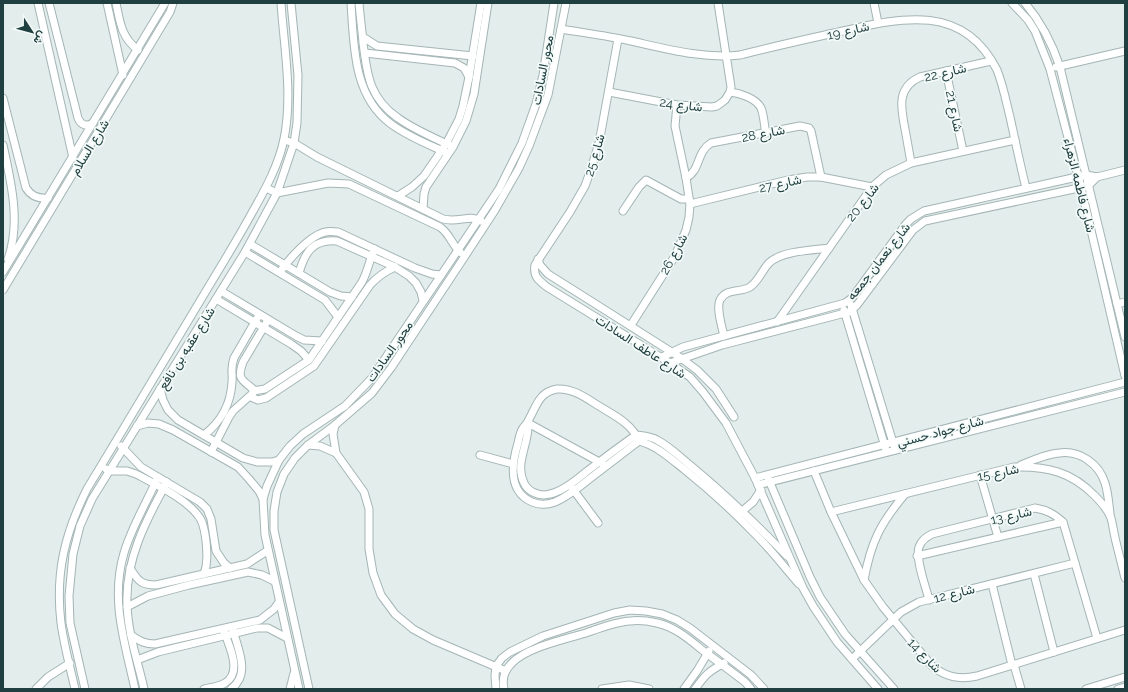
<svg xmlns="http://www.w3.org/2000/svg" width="1128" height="692" font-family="Raleway,Vazirmatn,sans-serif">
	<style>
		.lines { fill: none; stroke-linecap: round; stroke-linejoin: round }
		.minor-casing { stroke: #a4b5b5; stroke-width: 9 }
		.minor { stroke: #fff; stroke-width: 7 }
		.labels { text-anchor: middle; stroke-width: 3.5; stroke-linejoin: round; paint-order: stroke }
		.street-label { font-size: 13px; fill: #203f40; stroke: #f3faf8 }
	</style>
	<rect width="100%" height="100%" fill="#e2edec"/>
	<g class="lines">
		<defs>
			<g id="minor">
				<path d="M38,3L73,158"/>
				<path d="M49,3L78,118C81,125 86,127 93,123"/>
				<path d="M107,3L123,75"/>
				<path d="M116,3C120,22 121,37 138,50"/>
				<path d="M351,3C354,46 353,96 391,124C407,136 427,144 445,152"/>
				<path d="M359,3C360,16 362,30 363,43C367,74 369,98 398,118C413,129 432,137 449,145"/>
				<path d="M874,3L878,23"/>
				<path d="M1012,3L1028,20L1035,31L1050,69L1081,187L1125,376"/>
				<path d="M1025,3C1041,22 1052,43 1060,67L1125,337"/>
				<path d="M561,29C585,33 608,36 631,41C667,49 703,59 740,55C771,47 803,40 834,33C896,19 962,0 997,70C1003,85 1006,101 1010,117C1015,140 1020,164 1026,188"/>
				<path d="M363,37L377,46L473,56"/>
				<path d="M618,39L599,143L590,172L585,186L570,212L535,265C533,276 538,280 547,287L670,363L690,377L703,392L726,423L755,478L803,588L813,606L837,642L878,689"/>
				<path d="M365,53L455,63L464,68L469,77"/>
				<path d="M1056,67L1125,51"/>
				<path d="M946,71L963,151"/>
				<path d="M609,92L677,105L712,107L717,106L725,100L730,92L731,87L718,3"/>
				<path d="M730,92C739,93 756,98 761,108C764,115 764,125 766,133"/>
				<path d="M3,98L26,188C31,196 38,199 48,198"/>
				<path d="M284,140L294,143L317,157L443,219C458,223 470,214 481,221"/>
				<path d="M3,145C11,182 21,222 8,259"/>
				<path d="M911,163C909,151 907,140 905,129C901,108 896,88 920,77L991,61"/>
				<path d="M686,178C701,170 696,152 711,143L800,126L809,128L811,131L821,177"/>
				<path d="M266,188L277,193L328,183L349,184L440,227C450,234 452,245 461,253"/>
				<path d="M398,196L412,187L424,176L446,144L459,119L463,106L469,77L481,3"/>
				<path d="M690,204L788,180L807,177H821L872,187"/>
				<path d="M423,209L424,194L426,187L453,147L466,121L474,94L488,3"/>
				<path d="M623,211L639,187L646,180L681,199H689"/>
				<path d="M250,244L330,292L341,296L352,297"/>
				<path d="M245,252L325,300L338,317"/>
				<path d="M538,259L540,265L548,274L681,358L697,370L716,389L734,417"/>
				<path d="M3,272L165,3"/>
				<path d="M280,272C288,260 311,234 326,232C329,231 334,232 338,232L415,268L432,274L441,275"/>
				<path d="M299,273C305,252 313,239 337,241L395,267L409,276L416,283L421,292L423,301"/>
				<path d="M3,290L170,12L173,3"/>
				<path d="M221,291L296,336L304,340L322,341"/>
				<path d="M216,299L291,344L301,351L309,360"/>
				<path d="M1117,304L1125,302"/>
				<path d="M851,305L894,446"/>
				<path d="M844,310L886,450"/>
				<path d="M777,322L872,187L886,175L911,163L1015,140"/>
				<path d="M631,325L675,256L686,230L689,217L690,204L686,178L675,126L677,105"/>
				<path d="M724,336C722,327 716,308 720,300C726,288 740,293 750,287C759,281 762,270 769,263C781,251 812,250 829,248"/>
				<path d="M662,357L683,347L845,303L852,298L906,224L911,219L924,211L1086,175L1097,177L1125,170"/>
				<path d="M670,363L722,345L849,312L857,305L913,230L925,221L1088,186L1097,177"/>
				<path d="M160,389L163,400L168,410L178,420L243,458L257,462H272L279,460"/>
				<path d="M253,391L265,389L309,360L362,282C368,271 369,260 375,249"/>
				<path d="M251,397L258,400L266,398L314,366L370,285C377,277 384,272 395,267"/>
				<path d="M528,423C530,442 514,463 524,483C528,492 540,497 550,494C563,491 576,480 586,472C603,459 619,447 636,435C643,436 650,436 657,440C669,446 680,457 691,466C725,494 756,524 787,556"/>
				<path d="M528,423L603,464"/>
				<path d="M335,425L333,434L336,453"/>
				<path d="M137,426L148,423L159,424L173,430L238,467L249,479L259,491L263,499"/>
				<path d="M204,435C221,422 231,403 232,382C233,372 230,369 234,358L259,315"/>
				<path d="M639,441C631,423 615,416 599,406C586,398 573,388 557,389C538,392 536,408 528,421C527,424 524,426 523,428C520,432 519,438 518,443C512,463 507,491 532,502C539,505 547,505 555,502C567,497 578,488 588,480C605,467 622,454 639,441C657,446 670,458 685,470C710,490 734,512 757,536C772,551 785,568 799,584"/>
				<path d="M308,445L320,446L336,453L364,492L369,509V549L373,573L381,595L395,614L413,629L433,640L506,671"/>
				<path d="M121,446L141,467L200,502L207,509L211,519L216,551L224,563L230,568"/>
				<path d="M211,452L229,417L233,411L253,393V389C241,379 237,379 243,362L268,320"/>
				<path d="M480,455L513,464"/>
				<path d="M1021,465C1033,460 1046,454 1059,453C1080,450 1099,464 1105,483C1108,492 1109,504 1110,514"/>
				<path d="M106,469L109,471H127L136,474C155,484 191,501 201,520C204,526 205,533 206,541C207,552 208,563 204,574"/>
				<path d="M814,471L831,512L864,580L883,607L932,666C946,677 959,680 977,676L1125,630"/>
				<path d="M980,475L998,537"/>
				<path d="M755,478L1125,382"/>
				<path d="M768,478L810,577L820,597L845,634L894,689"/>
				<path d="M758,485L1125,392"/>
				<path d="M572,488L598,523"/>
				<path d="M831,512L1014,467C1047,466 1072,472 1095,496C1101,502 1108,510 1111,518C1113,526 1114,534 1116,542C1119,554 1122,566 1125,578"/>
				<path d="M740,513L753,502L761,490"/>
				<path d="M917,556L1063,522"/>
				<path d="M130,568C138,581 141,585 156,585L247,564L267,551"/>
				<path d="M1034,574L1054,652"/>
				<path d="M864,580C871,542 880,524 905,494"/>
				<path d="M992,584L1012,665"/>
				<path d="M929,600C926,587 915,559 919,547C921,541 926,537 932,534L1035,508C1047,510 1054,514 1063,522L1097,638"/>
				<path d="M127,607L148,596L189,585L248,572L262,575L274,581"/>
				<path d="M131,635C139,641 145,644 155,644L260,620L274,609L279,602"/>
				<path d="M852,659L901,612L919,602L1075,563"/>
				<path d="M137,660L158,652L257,628H268L287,638"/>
				<path d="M1014,665L1021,689"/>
				<path d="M36,689L48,677L70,663"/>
				<path d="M75,689C70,667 64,645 61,623C55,573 65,533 87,489C129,420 170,351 212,281C226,258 240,235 253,211C266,188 279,164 284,139C293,94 284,48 281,3"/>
				<path d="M85,689L70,623L69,596L73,554L80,526L92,499L245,252L277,193L294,143L297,123L298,75L291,3"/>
				<path d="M135,689C125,643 110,600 124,553C132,526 147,502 158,477"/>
				<path d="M144,689C138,662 128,634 127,605C125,560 146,520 167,482"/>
				<path d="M204,689C211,687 219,687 225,683C243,672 229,646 224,631"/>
				<path d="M231,689C251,674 238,650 233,630"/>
				<path d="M290,689L294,673"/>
				<path d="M299,689L265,535L263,499L267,486L279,460L290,446L303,434L345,406L372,378L499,189L522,143L536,104L543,75L554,3"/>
				<path d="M309,689L274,530V511L277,492L284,474L295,458L308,445L335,425L372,393L391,368L465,256L495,210L519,168L529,146L548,95L566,3"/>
				<path d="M496,689L495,676L496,666L502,658L510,652L543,636L614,613L630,610L646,611L662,614L677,620L690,628L751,675L764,689"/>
				<path d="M504,689C502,680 504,671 511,664C525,648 565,639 586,633C600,628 615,622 630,621C639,620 648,621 657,623C676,627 691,641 706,653C719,662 732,672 745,682L751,689"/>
				<path d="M602,689L629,685L649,689"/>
				<path d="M684,689L697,671L709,651"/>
				<path d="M695,689C706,674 708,672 724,663"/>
				<path d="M1086,689L1125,677"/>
				<path d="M1118,689L1125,687"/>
			</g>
		</defs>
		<use href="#minor" class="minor-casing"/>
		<use href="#minor" class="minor"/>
	</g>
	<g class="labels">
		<g class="street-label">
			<text transform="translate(848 30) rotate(-13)" y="5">شارع 19</text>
			<text transform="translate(542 70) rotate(-79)" y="5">محور السادات</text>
			<text transform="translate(945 72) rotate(-13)" y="5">شارع 22</text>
			<text transform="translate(681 104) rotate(7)" y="5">شارع 24</text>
			<text transform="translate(955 111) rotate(78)" y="5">شارع 21</text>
			<text transform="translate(763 133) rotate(-11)" y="5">شارع 28</text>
			<text transform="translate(89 147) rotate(-59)" y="5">شارع السلام</text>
			<text transform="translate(594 155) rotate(-74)" y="5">شارع 25</text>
			<text transform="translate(780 183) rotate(-12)" y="5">شارع 27</text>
			<text transform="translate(1080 185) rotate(76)" y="5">شارع فاطمه الزهراء</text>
			<text transform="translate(862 202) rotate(-52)" y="5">شارع 20</text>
			<text transform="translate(673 254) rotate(-62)" y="5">شارع 26</text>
			<text transform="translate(878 261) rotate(-52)" y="5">شارع نعمان جمعه</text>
			<text transform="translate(641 346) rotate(33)" y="5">شارع عاطف السادات</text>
			<text transform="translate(186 348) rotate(-58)" y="5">شارع عقبه بن نافع</text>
			<text transform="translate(389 351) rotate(-55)" y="5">محور السادات</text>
			<text transform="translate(940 431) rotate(-15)" y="5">شارع جواد حسني</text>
			<text transform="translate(998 472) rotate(-11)" y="5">شارع 15</text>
			<text transform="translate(1011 515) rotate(-13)" y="5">شارع 13</text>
			<text transform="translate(954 593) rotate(-14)" y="5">شارع 12</text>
			<text transform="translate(925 655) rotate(46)" y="5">شارع 14</text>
		</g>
	</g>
	<rect width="1128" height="692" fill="none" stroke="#203f40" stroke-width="8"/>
	<g transform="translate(32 32) rotate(126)" stroke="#f3faf8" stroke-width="3" paint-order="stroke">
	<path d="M0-3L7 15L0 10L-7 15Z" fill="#203f40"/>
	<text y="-6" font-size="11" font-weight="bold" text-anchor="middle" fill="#203f40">ش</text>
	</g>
</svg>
